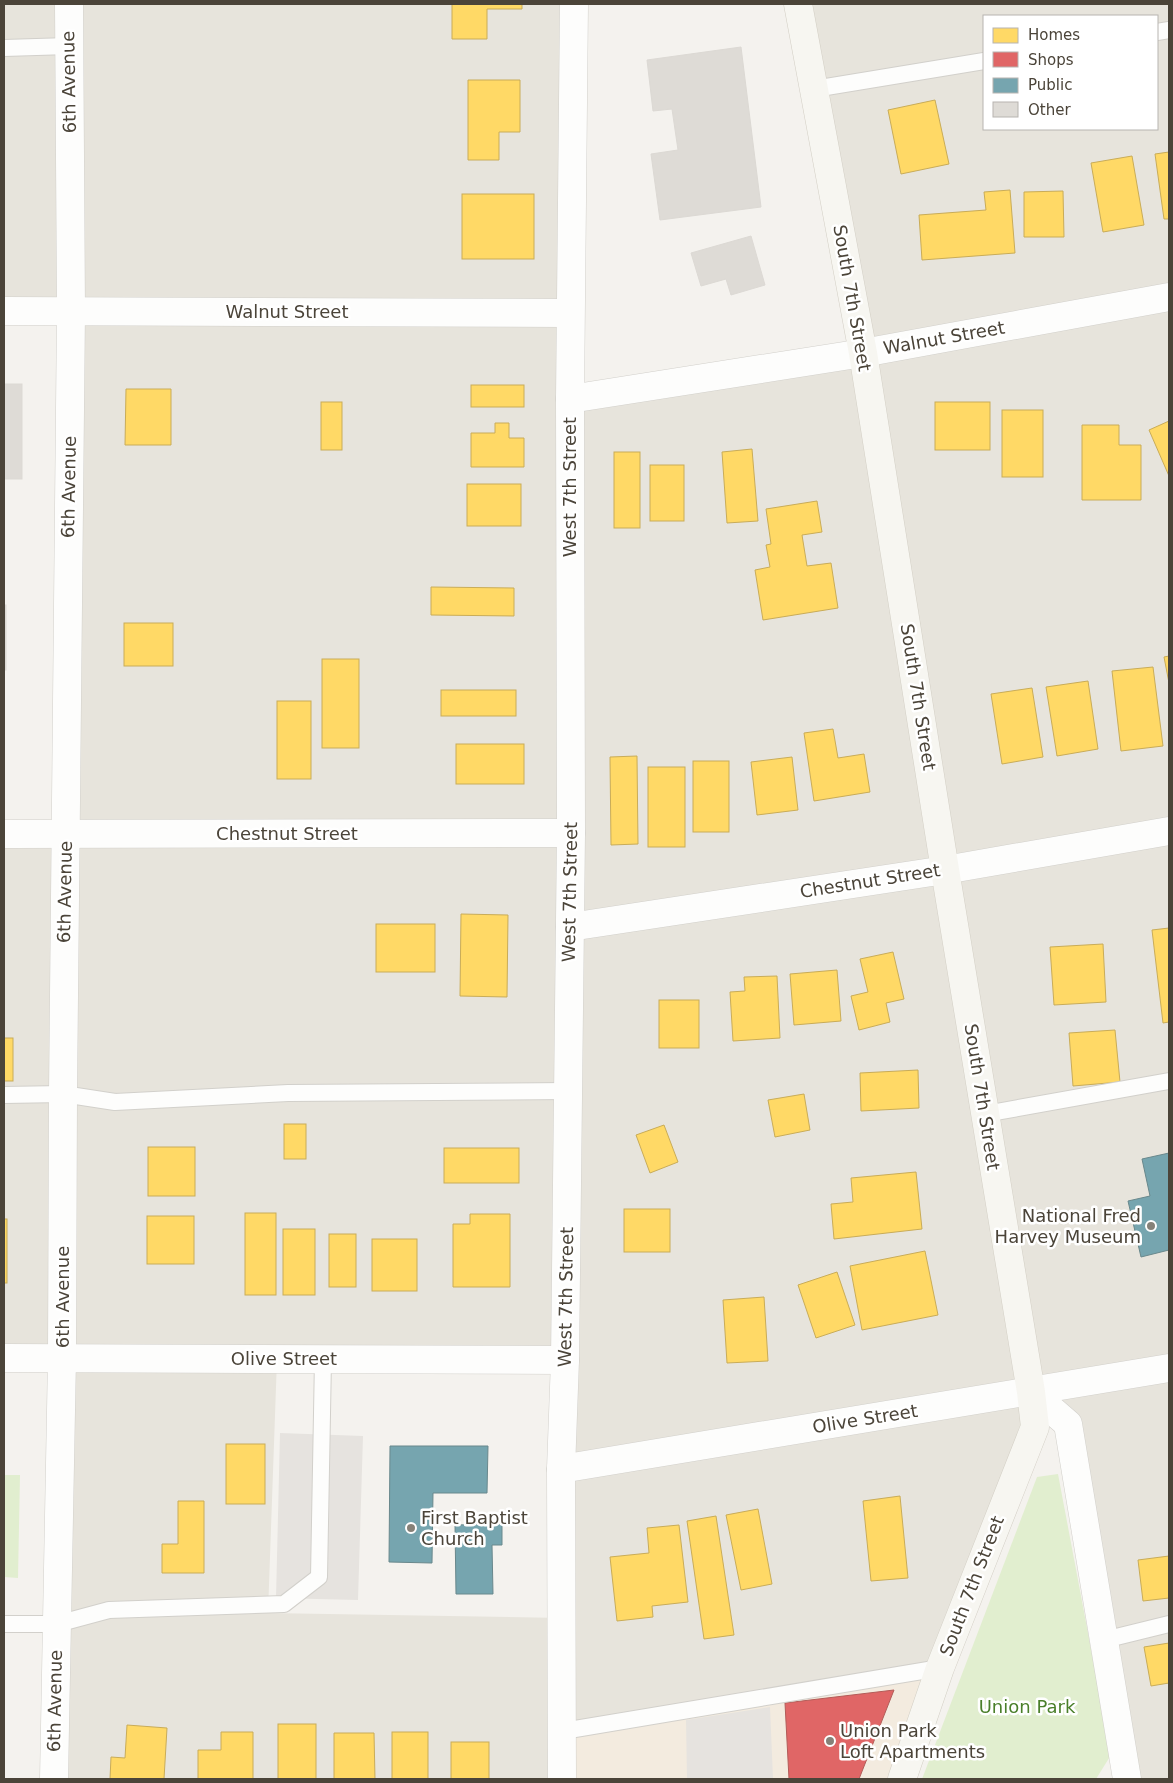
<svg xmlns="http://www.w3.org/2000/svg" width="1173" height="1783" font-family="'DejaVu Sans',sans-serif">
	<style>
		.residential { fill: #e7e4dc; fill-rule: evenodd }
		.commercial { fill: #f3ebdf }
		.green { fill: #e1eecf }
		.parking { fill: #e6e3df }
		.homes { fill: #ffd966; stroke: #c9ac58 }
		.shops { fill: #e06666; stroke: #b35c58 }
		.public { fill: #76a5af; stroke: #69888c }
		.building { fill: #dedbd6; stroke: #dcd9d4 }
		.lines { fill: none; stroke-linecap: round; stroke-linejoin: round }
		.lane-casing { stroke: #d2d0cb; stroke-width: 18 }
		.street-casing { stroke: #d2d0cb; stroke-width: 29 }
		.secondary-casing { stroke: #d3cfc5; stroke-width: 29 }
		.lane { stroke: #fdfdfc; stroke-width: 16 }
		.street { stroke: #fdfdfc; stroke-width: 28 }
		.secondary { stroke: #f7f6f1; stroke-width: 28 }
		.poi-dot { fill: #868178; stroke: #fff; stroke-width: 2 }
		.labels { text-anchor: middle; stroke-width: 5; stroke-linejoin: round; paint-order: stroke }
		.street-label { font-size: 18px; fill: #4b4439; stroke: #fff }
		.poi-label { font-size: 18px; fill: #4b4439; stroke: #fff; text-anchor: start }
		.park-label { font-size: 18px; fill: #4a7f2a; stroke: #fff }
	</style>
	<rect width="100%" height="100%" fill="#f4f2ee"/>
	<path class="residential" d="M4,4H574L570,399L863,353L798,4H1169V1779H1127L1068,1425L1032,1392L1035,1427L940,1668L558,1779H54L62,1358H4V834H65L71,311H4ZM984,16H1157V129H984ZM277,1359L565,1361L562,1618L268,1613Z"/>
	<path class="commercial" d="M940,1668L902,1779H562L563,1731Z"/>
	<g class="green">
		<path d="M1058,1474L1111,1755L1096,1779H922L1037,1477Z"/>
		<path d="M4,1475H20L18,1578L4,1577Z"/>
	</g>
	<g class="parking">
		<path d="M280,1433L363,1436L358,1600L276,1598Z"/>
		<path d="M770,1707L773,1779H687L686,1720Z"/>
	</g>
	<g class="homes">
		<path d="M452,4H522V9H487V39H452Z"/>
		<path d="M468,80H520V132H499V160H468Z"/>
		<path d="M935,100L949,164L901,174L888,110Z"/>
		<path d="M1169,152V219H1164L1155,154Z"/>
		<path d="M1132,156L1144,225L1103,232L1091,163Z"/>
		<path d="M1010,190L1015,253L922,260L919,215L986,210L984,192Z"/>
		<path d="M1063,191L1064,237H1024V192Z"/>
		<rect x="462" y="194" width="72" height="65"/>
		<rect x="471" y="385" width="53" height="22"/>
		<path d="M126,389H171V445H125Z"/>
		<rect x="321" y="402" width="21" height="48"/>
		<rect x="935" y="402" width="55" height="48"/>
		<rect x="1002" y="410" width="41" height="67"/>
		<path d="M1169,421V476L1149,430Z"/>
		<path d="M495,423H509V438H524V467H471V433H495Z"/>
		<path d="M1082,425H1119V445H1141V500H1082Z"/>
		<path d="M752,449L758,521L727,523L722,452Z"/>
		<rect x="614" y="452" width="26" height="76"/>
		<rect x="650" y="465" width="34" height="56"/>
		<rect x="467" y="484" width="54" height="42"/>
		<path d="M817,501L822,532L802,535L807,566L831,563L838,608L763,620L755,570L770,567L766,545L771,544L766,509Z"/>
		<path d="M431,587L514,588V616L431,615Z"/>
		<rect x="124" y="623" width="49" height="43"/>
		<path d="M1169,656V683L1164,657Z"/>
		<rect x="322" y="659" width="37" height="89"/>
		<path d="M1153,667L1163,746L1121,751L1112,671Z"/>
		<path d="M1088,681L1098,749L1057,756L1046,687Z"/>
		<path d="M1032,688L1043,757L1002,764L991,694Z"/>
		<rect x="441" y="690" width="75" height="26"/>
		<rect x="277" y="701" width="34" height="78"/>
		<path d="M833,729L838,758L864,754L870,792L814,801L804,733Z"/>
		<rect x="456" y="744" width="68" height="40"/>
		<path d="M637,756L638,844L611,845L610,757Z"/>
		<path d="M792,757L798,810L757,815L751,762Z"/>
		<rect x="693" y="761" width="36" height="71"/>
		<rect x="648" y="767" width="37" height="80"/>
		<path d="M461,914L508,915L507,997L460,996Z"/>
		<rect x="376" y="924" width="59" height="48"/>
		<path d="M1169,928V1022L1163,1023L1152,930Z"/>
		<path d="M1103,944L1106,1002L1054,1005L1050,947Z"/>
		<path d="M893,952L904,999L886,1003L890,1022L859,1030L851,996L868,992L860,959Z"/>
		<path d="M837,970L841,1021L794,1025L790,974Z"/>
		<path d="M777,976L780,1038L733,1041L730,992L745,991L744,977Z"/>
		<rect x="659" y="1000" width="40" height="48"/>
		<path d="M1115,1030L1120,1082L1073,1086L1069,1033Z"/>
		<rect x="4" y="1038" width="9" height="43"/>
		<path d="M918,1070L919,1108L861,1111L860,1073Z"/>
		<path d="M804,1094L810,1130L775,1137L768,1100Z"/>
		<rect x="284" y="1124" width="22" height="35"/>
		<path d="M664,1125L678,1162L650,1173L636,1135Z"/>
		<rect x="148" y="1147" width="47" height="49"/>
		<rect x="444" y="1148" width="75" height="35"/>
		<path d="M916,1172L922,1229L834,1239L831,1204L853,1202L851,1178Z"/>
		<rect x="624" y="1209" width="46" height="43"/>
		<rect x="245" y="1213" width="31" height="82"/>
		<path d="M470,1214H510V1287H453V1224H470Z"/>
		<rect x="147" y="1216" width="47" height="48"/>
		<rect x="4" y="1219" width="3" height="64"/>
		<rect x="283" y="1229" width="32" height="66"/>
		<rect x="329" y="1234" width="27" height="53"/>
		<rect x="372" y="1239" width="45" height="52"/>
		<path d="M925,1251L938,1315L862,1330L850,1266Z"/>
		<path d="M837,1272L855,1325L816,1338L798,1285Z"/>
		<path d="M764,1297L768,1361L727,1363L723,1300Z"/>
		<rect x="226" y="1444" width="39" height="60"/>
		<path d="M900,1496L908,1578L871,1581L863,1501Z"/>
		<path d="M178,1501H204V1573H162V1544H178Z"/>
		<path d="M758,1509L772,1584L741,1590L726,1515Z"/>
		<path d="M716,1516L734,1635L704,1639L687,1521Z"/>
		<path d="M679,1525L688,1602L652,1606L653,1617L617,1621L610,1557L649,1553L647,1528Z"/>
		<path d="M1169,1556V1598L1143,1601L1138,1560Z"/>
		<path d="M1169,1643V1683L1151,1686L1144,1647Z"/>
		<rect x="278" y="1724" width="38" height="55"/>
		<path d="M127,1725L167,1728L164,1779H110L111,1757L125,1758Z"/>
		<path d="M221,1732H253V1779H198V1750H221Z"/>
		<rect x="392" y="1732" width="36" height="47"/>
		<path d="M334,1733H374L375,1779H334Z"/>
		<rect x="451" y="1742" width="38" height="37"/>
	</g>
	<path class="shops" d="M894,1690L859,1779H789L785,1703Z"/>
	<g class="public">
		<path d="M1169,1153V1250L1141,1257L1128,1201L1150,1196L1142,1159Z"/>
		<path d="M390,1446H488L487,1493H433L432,1563L389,1562Z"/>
		<path d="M502,1524V1545H492L493,1594H456L455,1525Z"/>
	</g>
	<g class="building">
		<path d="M741,47L761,207L660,220L651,154L678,150L672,109L653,111L647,60Z"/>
		<path d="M751,236L765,285L731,295L726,279L701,286L691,253Z"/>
		<rect x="4" y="384" width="18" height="95"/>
		<rect x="4" y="605" width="2" height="65"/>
	</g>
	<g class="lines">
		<defs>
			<g id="lane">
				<path d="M1157,32L1169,30"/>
				<path d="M4,48L69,46"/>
				<path d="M814,89L984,61"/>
				<path d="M4,1095L63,1094L115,1102L288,1093L568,1091"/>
				<path d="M985,1114L1169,1081"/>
				<path d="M4,1624H57L109,1610L284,1604L319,1577L323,1359"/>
				<path d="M1104,1640L1169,1624"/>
				<path d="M563,1731L940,1668"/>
			</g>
			<g id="street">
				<path d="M4,311L570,313"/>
				<path d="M570,399L863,353L1169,297"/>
				<path d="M4,834L571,833"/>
				<path d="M570,927L945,870L1169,831"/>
				<path d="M4,1358L565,1360"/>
				<path d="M1031,1392L1068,1424L1127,1779"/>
				<path d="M561,1469L1169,1368"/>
				<path d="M54,1779L62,1358L63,1094L71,311L69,4"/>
				<path d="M562,1779L561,1469L565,1360L571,833L570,399L574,4"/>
			</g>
			<path id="secondary" d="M798,4L863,353L945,870L1031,1392L1035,1427L940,1668L902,1779"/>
		</defs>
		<use href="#lane" class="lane-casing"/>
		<use href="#street" class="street-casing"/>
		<use href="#secondary" class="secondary-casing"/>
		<use href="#lane" class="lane"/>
		<use href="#street" class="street"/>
		<use href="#secondary" class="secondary"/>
	</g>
	<g class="poi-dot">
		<circle cx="1151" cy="1226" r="5"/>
		<circle cx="411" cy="1528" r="5"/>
		<circle cx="830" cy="1741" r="5"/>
	</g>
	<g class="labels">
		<g class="street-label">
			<text transform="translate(69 82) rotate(-91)" y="6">6th Avenue</text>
			<text transform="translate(852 298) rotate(80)" y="6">South 7th Street</text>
			<text x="287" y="318">Walnut Street</text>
			<text transform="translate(944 338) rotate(-10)" y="6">Walnut Street</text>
			<text transform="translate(69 487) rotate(-89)" y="6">6th Avenue</text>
			<text transform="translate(570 487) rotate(-90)" y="6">West 7th Street</text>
			<text transform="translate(918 697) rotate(81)" y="6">South 7th Street</text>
			<text x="287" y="840">Chestnut Street</text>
			<text transform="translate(870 881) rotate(-9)" y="6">Chestnut Street</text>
			<text transform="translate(65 892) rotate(-89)" y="6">6th Avenue</text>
			<text transform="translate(570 892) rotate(-89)" y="6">West 7th Street</text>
			<text transform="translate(982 1097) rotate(81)" y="6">South 7th Street</text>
			<text transform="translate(63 1297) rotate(-90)" y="6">6th Avenue</text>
			<text transform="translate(566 1297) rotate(-89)" y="6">West 7th Street</text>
			<text x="284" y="1365">Olive Street</text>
			<text transform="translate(865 1419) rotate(-9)" y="6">Olive Street</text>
			<text transform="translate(972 1586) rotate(-69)" y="6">South 7th Street</text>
			<text transform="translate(55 1701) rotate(-89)" y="6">6th Avenue</text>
		</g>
		<g class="poi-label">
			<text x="1141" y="1222" text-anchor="end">National Fred<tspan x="1141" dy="21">Harvey Museum</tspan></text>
			<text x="421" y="1524">First Baptist<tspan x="421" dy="21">Church</tspan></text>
			<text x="840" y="1737">Union Park<tspan x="840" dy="21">Loft Apartments</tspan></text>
		</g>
		<g class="park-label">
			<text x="1027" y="1713">Union Park</text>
		</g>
	</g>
	<rect width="1173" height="1783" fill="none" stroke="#4b4439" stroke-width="10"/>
	<rect x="983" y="15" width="175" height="115" fill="#ffffff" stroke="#b7b4b0"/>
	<rect x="993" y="28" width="25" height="15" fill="#ffd966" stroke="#b7b4b0"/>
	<text x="1028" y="40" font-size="15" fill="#4b4439">Homes</text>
	<rect x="993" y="52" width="25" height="15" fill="#e06666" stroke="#b7b4b0"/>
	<text x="1028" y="65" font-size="15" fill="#4b4439">Shops</text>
	<rect x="993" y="78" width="25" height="15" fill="#76a5af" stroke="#b7b4b0"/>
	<text x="1028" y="90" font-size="15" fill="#4b4439">Public</text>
	<rect x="993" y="102" width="25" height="15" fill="#dedbd6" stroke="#b7b4b0"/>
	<text x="1028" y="115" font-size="15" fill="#4b4439">Other</text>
</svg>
